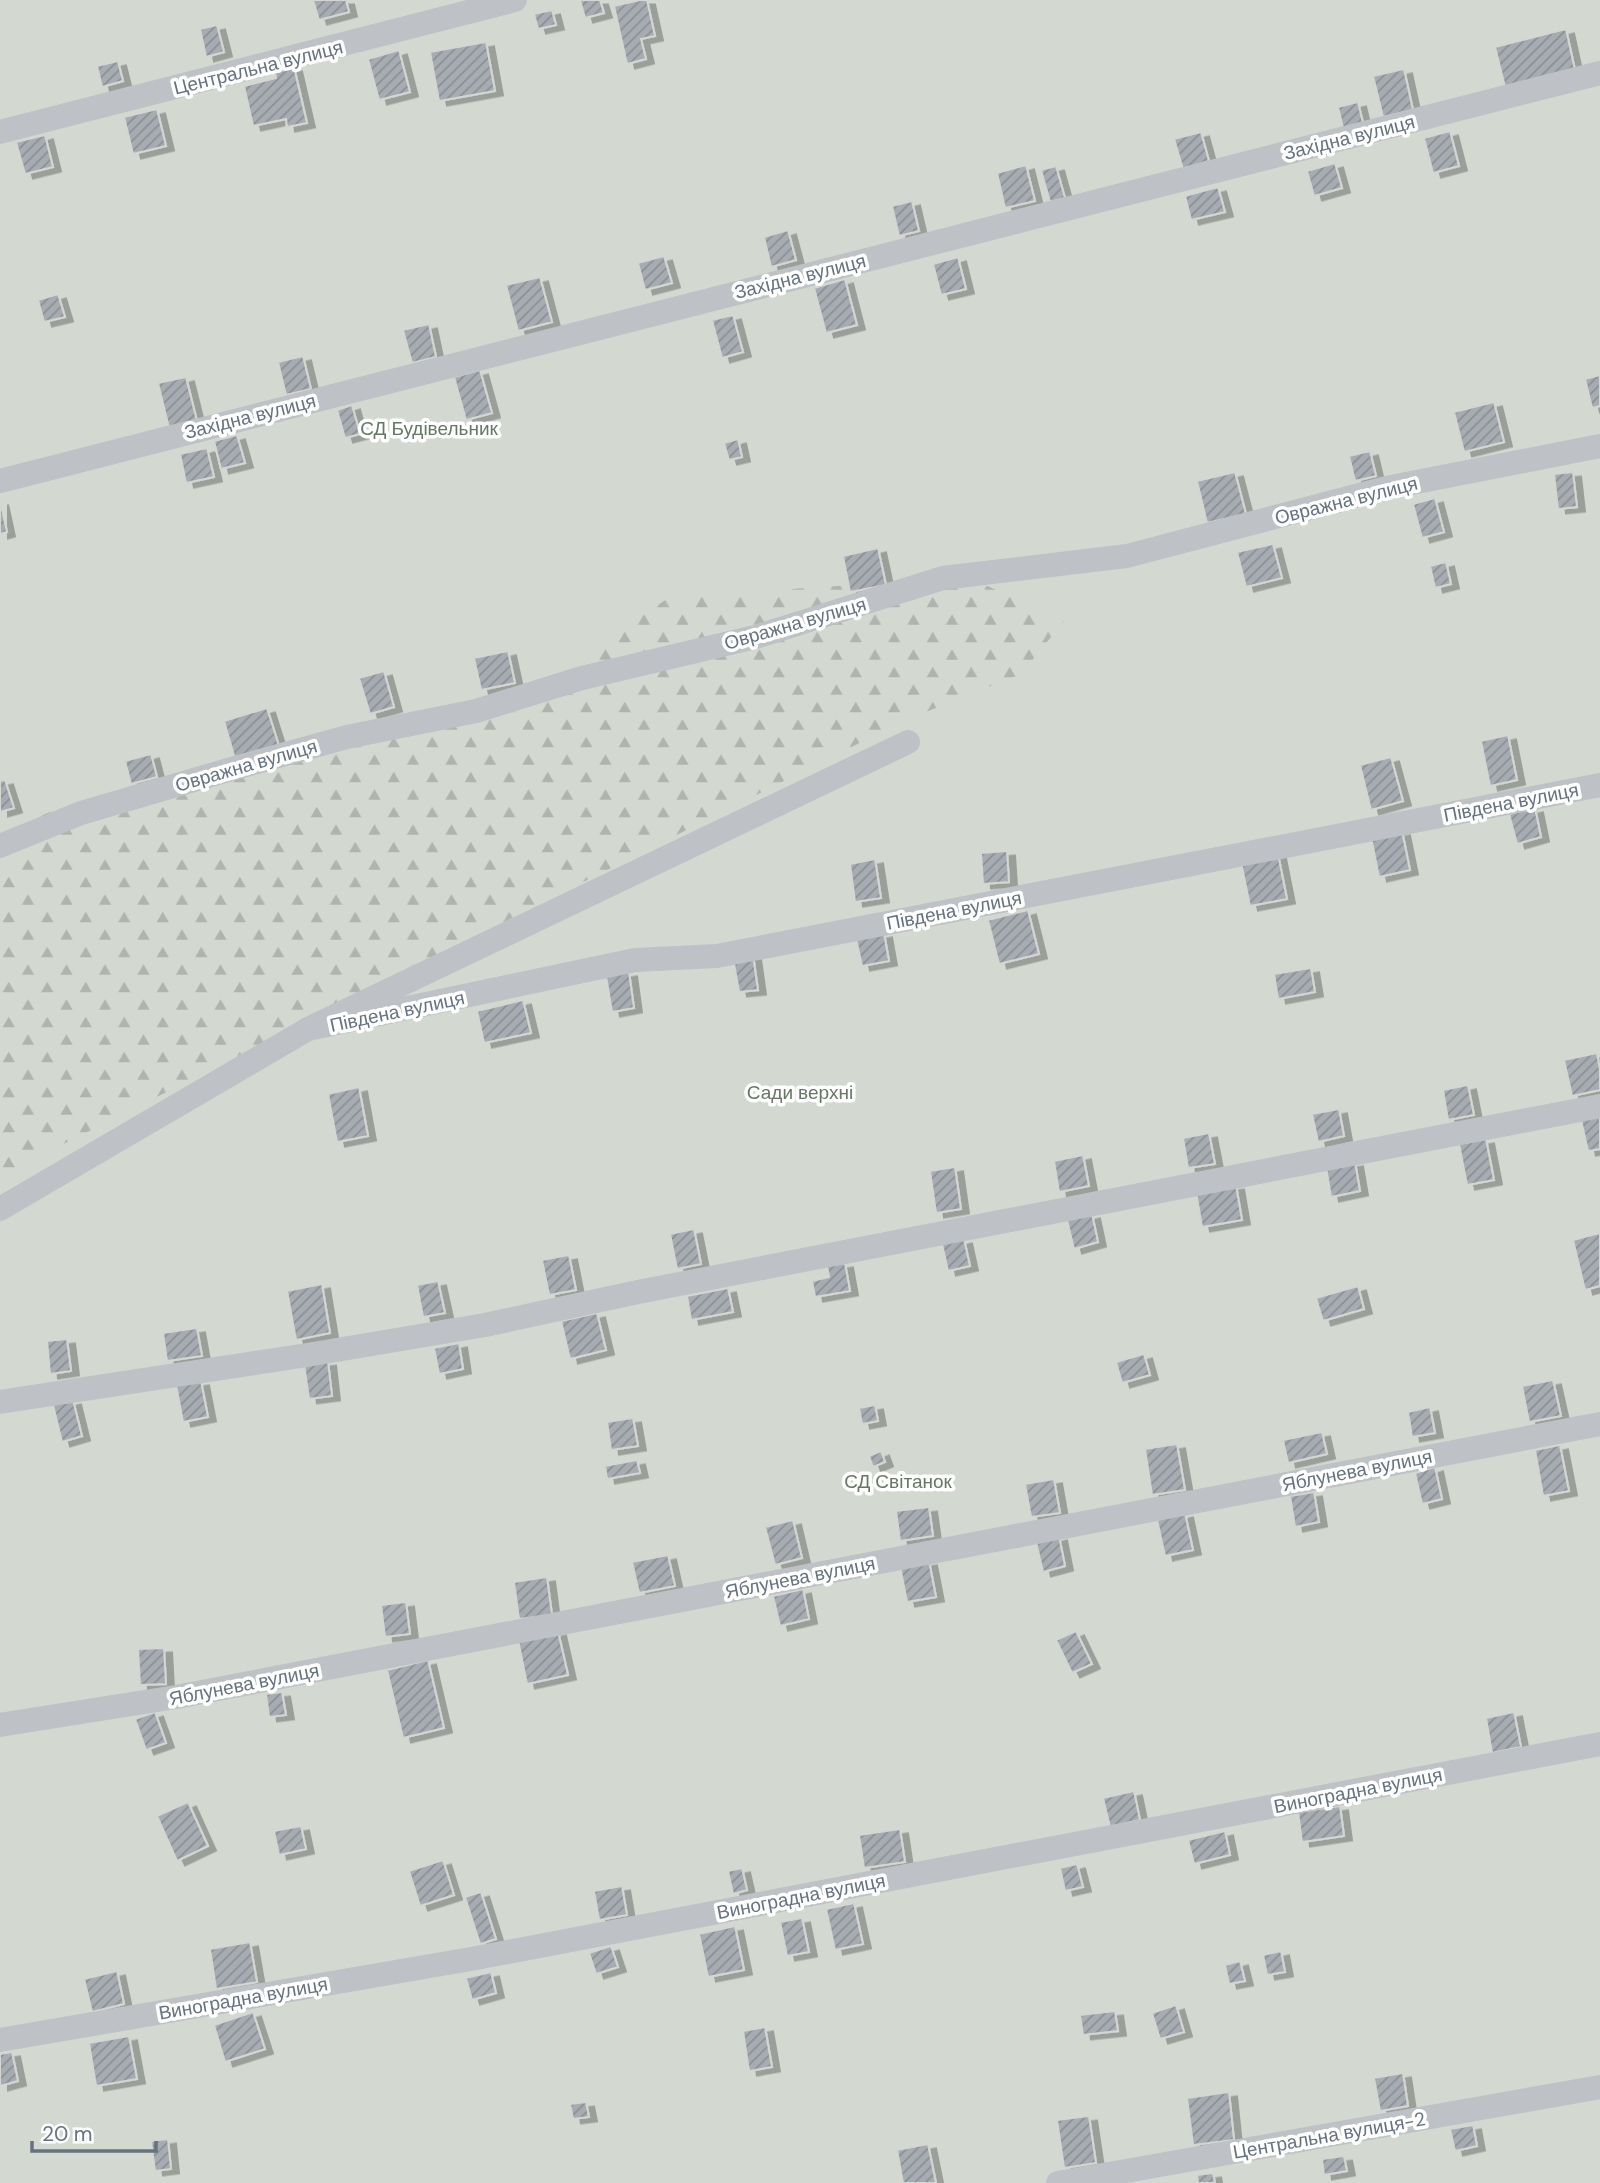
<svg xmlns="http://www.w3.org/2000/svg" width="1600" height="2183" font-family="'DM Sans',sans-serif">
	<style>
		.green { fill: #d3d9d1 }
		.forest { fill: url(#forest-firs) }
		.building { fill: url(#building-hatch); stroke: #d5d6d4; stroke-width: 2; filter: url(#shadow) }
		.lines { fill: none; stroke-linecap: round; stroke-linejoin: round }
		.service { stroke: #bec1c5; stroke-width: 24 }
		.labels { text-anchor: middle; stroke-width: 7; stroke-linejoin: round; paint-order: stroke }
		.street-label { font-size: 19px; fill: #67727f; stroke: #fff }
		.park-label { font-size: 19px; fill: #677765; stroke: #fff }
	</style>
	<defs>
		<pattern id="forest-firs" width="22" height="20" patternUnits="userSpaceOnUse" patternTransform="scale(1.75)"><rect width="22" height="20" fill="#d3d9d1"/><path d="M5 1l3.5 6h-7zM16 11l3.5 6h-7z" fill="#afb4af"/></pattern>
		<pattern id="building-hatch" width="6" height="6" patternUnits="userSpaceOnUse" patternTransform="scale(1.75)"><rect width="6" height="6" fill="#a6acb1"/><path d="M-1 1l2-2M0 6l6-6M5 7l2-2" fill="none" stroke="#8b9095"/></pattern>
		<filter id="shadow"><feDropShadow dx="8" dy="4.5" stdDeviation="0" flood-color="#0004"/></filter>
	</defs>
	<rect width="100%" height="100%" fill="#f4f4f1"/>
	<rect class="green" x="0" y="0" width="1600" height="2183"/>
	<path class="forest" d="M948,568L1064,621L1021,674L903,721L0,1176V832L70,804L352,729L523,695L670,597L852,585Z"/>
	<g class="building">
		<path d="M313,0H346L349,12L319,20Z"/>
		<path d="M580,0H600L604,13L585,18Z"/>
		<path d="M640,0H647L655,36L641,39L646,59L627,64L614,6Z"/>
		<path d="M552,10L556,25L538,29L534,14Z"/>
		<path d="M217,25L224,52L206,57L200,29Z"/>
		<path d="M1566,29L1575,70L1505,87L1495,47Z"/>
		<path d="M486,42L495,91L439,101L430,52Z"/>
		<path d="M399,50L410,92L379,100L368,59Z"/>
		<path d="M118,61L123,81L102,87L97,66Z"/>
		<path d="M294,67L307,123L287,127L286,119L253,126L244,86L276,78L275,72Z"/>
		<path d="M1404,69L1413,110L1383,117L1373,76Z"/>
		<path d="M1358,102L1363,123L1343,128L1338,107Z"/>
		<path d="M157,109L166,146L133,154L124,117Z"/>
		<path d="M1450,131L1459,166L1433,173L1424,138Z"/>
		<path d="M1201,132L1209,161L1183,169L1174,139Z"/>
		<path d="M45,135L53,167L25,174L16,142Z"/>
		<path d="M1335,163L1342,188L1314,196L1307,171Z"/>
		<path d="M1026,165L1035,201L1005,208L997,173Z"/>
		<path d="M1056,166L1065,198L1050,202L1041,170Z"/>
		<path d="M1218,187L1225,212L1191,220L1185,196Z"/>
		<path d="M912,201L919,231L899,236L892,206Z"/>
		<path d="M788,230L796,260L771,267L764,237Z"/>
		<path d="M664,256L672,283L645,290L638,263Z"/>
		<path d="M958,257L966,289L941,295L933,264Z"/>
		<path d="M540,277L552,322L518,331L506,285Z"/>
		<path d="M845,279L857,325L826,333L814,288Z"/>
		<path d="M58,294L65,317L44,322L38,300Z"/>
		<path d="M733,315L743,352L722,358L712,320Z"/>
		<path d="M429,324L436,357L412,363L403,330Z"/>
		<path d="M303,356L311,389L286,395L278,362Z"/>
		<path d="M480,370L492,413L466,420L454,377Z"/>
		<path d="M1600,375V406L1592,408L1585,379Z"/>
		<path d="M186,377L197,421L169,428L158,383Z"/>
		<path d="M1494,402L1504,442L1464,452L1454,412Z"/>
		<path d="M352,405L360,434L345,438L337,410Z"/>
		<path d="M237,435L245,463L221,469L214,441Z"/>
		<path d="M738,439L742,457L729,460L724,443Z"/>
		<path d="M207,448L214,477L186,483L180,454Z"/>
		<path d="M1370,451L1376,476L1355,481L1349,456Z"/>
		<path d="M1235,472L1246,514L1207,523L1197,481Z"/>
		<path d="M1573,472L1577,507L1558,509L1554,474Z"/>
		<path d="M1435,498L1444,532L1422,538L1413,504Z"/>
		<path d="M0,500L7,532L0,534Z"/>
		<path d="M1273,544L1282,578L1246,587L1237,552Z"/>
		<path d="M878,548L886,585L850,592L843,556Z"/>
		<path d="M1446,562L1451,584L1435,588L1430,566Z"/>
		<path d="M508,651L515,683L481,690L474,658Z"/>
		<path d="M384,671L394,707L370,714L359,678Z"/>
		<path d="M267,708L279,746L235,759L224,721Z"/>
		<path d="M1508,735L1517,780L1490,786L1481,741Z"/>
		<path d="M151,754L157,777L131,784L125,761Z"/>
		<path d="M1391,757L1403,801L1371,810L1360,765Z"/>
		<path d="M5,780L14,808L0,812V781Z"/>
		<path d="M1535,808L1541,837L1517,844L1509,814Z"/>
		<path d="M1402,831L1410,870L1379,877L1371,837Z"/>
		<path d="M1007,851L1009,882L983,884L981,853Z"/>
		<path d="M1278,854L1287,899L1250,906L1241,862Z"/>
		<path d="M875,859L881,898L855,902L850,864Z"/>
		<path d="M1028,910L1039,954L999,964L988,920Z"/>
		<path d="M884,933L889,961L862,966L856,939Z"/>
		<path d="M753,955L758,990L739,992L733,958Z"/>
		<path d="M1311,968L1315,992L1278,999L1274,974Z"/>
		<path d="M629,972L634,1008L612,1012L606,976Z"/>
		<path d="M523,1000L531,1033L484,1043L477,1011Z"/>
		<path d="M1597,1053L1600,1070V1090L1572,1096L1564,1060Z"/>
		<path d="M1468,1085L1474,1115L1448,1120L1443,1090Z"/>
		<path d="M359,1087L368,1136L337,1142L328,1094Z"/>
		<path d="M1339,1109L1344,1136L1318,1142L1312,1114Z"/>
		<path d="M1600,1116V1149L1588,1151L1581,1120Z"/>
		<path d="M1209,1133L1215,1164L1188,1168L1183,1138Z"/>
		<path d="M1486,1139L1494,1180L1467,1185L1459,1144Z"/>
		<path d="M1083,1155L1089,1186L1059,1192L1054,1161Z"/>
		<path d="M1355,1162L1360,1191L1331,1197L1326,1167Z"/>
		<path d="M955,1167L961,1209L936,1213L930,1171Z"/>
		<path d="M1236,1185L1242,1220L1202,1227L1196,1192Z"/>
		<path d="M1092,1214L1098,1242L1074,1249L1067,1220Z"/>
		<path d="M694,1229L701,1264L677,1269L670,1234Z"/>
		<path d="M1600,1233V1286L1585,1290L1573,1240Z"/>
		<path d="M964,1239L970,1266L948,1271L942,1244Z"/>
		<path d="M569,1255L576,1290L549,1295L542,1260Z"/>
		<path d="M845,1263L850,1291L815,1297L812,1281L829,1277L827,1266Z"/>
		<path d="M438,1281L445,1313L423,1317L417,1285Z"/>
		<path d="M322,1284L330,1333L296,1340L287,1291Z"/>
		<path d="M1358,1286L1364,1309L1323,1321L1316,1298Z"/>
		<path d="M728,1288L733,1312L691,1320L687,1296Z"/>
		<path d="M597,1313L606,1350L570,1359L561,1321Z"/>
		<path d="M197,1328L202,1356L167,1361L163,1333Z"/>
		<path d="M67,1339L71,1371L50,1374L47,1341Z"/>
		<path d="M459,1343L463,1369L439,1374L434,1348Z"/>
		<path d="M1144,1354L1150,1375L1122,1383L1116,1362Z"/>
		<path d="M328,1361L332,1396L309,1399L304,1364Z"/>
		<path d="M1553,1380L1561,1416L1529,1422L1522,1386Z"/>
		<path d="M201,1381L208,1417L183,1422L176,1385Z"/>
		<path d="M73,1400L82,1436L62,1442L53,1405Z"/>
		<path d="M875,1405L878,1421L862,1424L859,1408Z"/>
		<path d="M1430,1407L1435,1433L1412,1437L1408,1412Z"/>
		<path d="M633,1418L638,1446L611,1450L607,1422Z"/>
		<path d="M1322,1432L1327,1454L1288,1463L1283,1440Z"/>
		<path d="M1177,1444L1185,1490L1152,1495L1145,1449Z"/>
		<path d="M1560,1445L1569,1491L1543,1496L1535,1450Z"/>
		<path d="M881,1451L885,1462L873,1467L869,1456Z"/>
		<path d="M637,1460L640,1473L607,1479L605,1466Z"/>
		<path d="M1435,1467L1442,1499L1422,1504L1415,1473Z"/>
		<path d="M1054,1479L1060,1513L1031,1517L1025,1484Z"/>
		<path d="M1314,1492L1319,1522L1295,1527L1290,1496Z"/>
		<path d="M929,1507L933,1536L900,1541L896,1511Z"/>
		<path d="M1185,1513L1193,1550L1165,1556L1157,1520Z"/>
		<path d="M793,1520L802,1558L775,1565L765,1527Z"/>
		<path d="M1059,1536L1065,1566L1043,1572L1036,1542Z"/>
		<path d="M668,1555L675,1586L639,1593L632,1562Z"/>
		<path d="M929,1561L936,1597L907,1602L900,1566Z"/>
		<path d="M547,1577L552,1615L519,1619L514,1582Z"/>
		<path d="M803,1589L809,1619L780,1626L773,1596Z"/>
		<path d="M406,1602L410,1634L385,1637L381,1605Z"/>
		<path d="M558,1631L568,1675L527,1684L518,1640Z"/>
		<path d="M1076,1631L1092,1664L1072,1673L1056,1640Z"/>
		<path d="M164,1648L166,1684L140,1685L138,1649Z"/>
		<path d="M428,1660L444,1728L403,1738L387,1670Z"/>
		<path d="M282,1692L286,1715L269,1717L266,1694Z"/>
		<path d="M155,1712L166,1743L146,1750L135,1719Z"/>
		<path d="M1514,1712L1521,1747L1492,1753L1486,1718Z"/>
		<path d="M1134,1791L1140,1820L1110,1827L1103,1798Z"/>
		<path d="M188,1802L208,1846L177,1861L157,1816Z"/>
		<path d="M1340,1806L1344,1836L1302,1842L1298,1812Z"/>
		<path d="M301,1826L306,1849L279,1855L274,1831Z"/>
		<path d="M900,1829L905,1862L864,1868L859,1835Z"/>
		<path d="M1225,1831L1230,1855L1194,1864L1188,1840Z"/>
		<path d="M443,1860L454,1895L420,1906L409,1871Z"/>
		<path d="M1077,1864L1083,1887L1065,1891L1060,1868Z"/>
		<path d="M742,1868L747,1890L733,1894L728,1871Z"/>
		<path d="M622,1886L627,1915L599,1920L594,1891Z"/>
		<path d="M481,1892L496,1939L480,1944L465,1897Z"/>
		<path d="M854,1903L863,1944L835,1950L826,1909Z"/>
		<path d="M802,1918L809,1952L787,1956L780,1922Z"/>
		<path d="M735,1926L744,1970L708,1977L699,1934Z"/>
		<path d="M250,1942L257,1982L216,1989L210,1949Z"/>
		<path d="M611,1946L618,1967L596,1974L589,1953Z"/>
		<path d="M1281,1951L1285,1972L1267,1975L1263,1955Z"/>
		<path d="M1240,1961L1245,1981L1229,1984L1225,1965Z"/>
		<path d="M117,1971L124,2004L92,2012L84,1979Z"/>
		<path d="M491,1972L496,1993L472,2000L466,1978Z"/>
		<path d="M1176,2005L1184,2032L1160,2039L1152,2013Z"/>
		<path d="M1115,2011L1118,2031L1083,2035L1080,2015Z"/>
		<path d="M253,2012L265,2049L225,2062L214,2025Z"/>
		<path d="M765,2027L772,2067L749,2071L743,2031Z"/>
		<path d="M129,2036L137,2079L96,2086L89,2043Z"/>
		<path d="M12,2052L18,2081L0,2086V2054Z"/>
		<path d="M1403,2073L1408,2106L1380,2111L1374,2078Z"/>
		<path d="M1229,2092L1234,2140L1193,2145L1187,2098Z"/>
		<path d="M586,2102L589,2117L573,2119L570,2104Z"/>
		<path d="M1089,2116L1096,2163L1064,2168L1057,2120Z"/>
		<path d="M1473,2125L1477,2146L1455,2151L1450,2129Z"/>
		<path d="M168,2139L171,2169L155,2171L151,2141Z"/>
		<path d="M928,2144L936,2183H903L897,2150Z"/>
		<path d="M1344,2156L1347,2171L1324,2175L1322,2159Z"/>
		<path d="M1213,2173L1215,2183H1198L1197,2175Z"/>
	</g>
	<g class="lines">
		<g class="service">
			<path d="M0,132L515,0"/>
			<path d="M0,481L1600,73"/>
			<path d="M0,846L81,813L235,768L347,737L476,711L582,678L755,637L943,578L1127,556L1386,488L1600,446"/>
			<path d="M308,1029L635,960L717,956L1600,785"/>
			<path d="M0,1209L308,1029L908,742"/>
			<path d="M0,1402L301,1356L485,1325L638,1292L1600,1106"/>
			<path d="M0,1725L176,1697L1600,1424"/>
			<path d="M0,2040L471,1959L1600,1744"/>
			<path d="M1058,2183L1600,2087"/>
		</g>
	</g>
	<g class="labels">
		<g class="street-label">
			<text transform="translate(258 67) rotate(-14)" y="7">Центральна вулиця</text>
			<text transform="translate(1349 137) rotate(-14)" y="7">Західна вулиця</text>
			<text transform="translate(800 276) rotate(-14)" y="7">Західна вулиця</text>
			<text transform="translate(250 416) rotate(-14)" y="7">Західна вулиця</text>
			<text transform="translate(1346 500) rotate(-14)" y="7">Овражна вулиця</text>
			<text transform="translate(795 623) rotate(-16)" y="7">Овражна вулиця</text>
			<text transform="translate(246 765) rotate(-16)" y="7">Овражна вулиця</text>
			<text transform="translate(1511 802) rotate(-11)" y="7">Південа вулиця</text>
			<text transform="translate(954 910) rotate(-11)" y="7">Південа вулиця</text>
			<text transform="translate(397 1011) rotate(-12)" y="7">Південа вулиця</text>
			<text transform="translate(1357 1470) rotate(-11)" y="7">Яблунева вулиця</text>
			<text transform="translate(800 1577) rotate(-11)" y="7">Яблунева вулиця</text>
			<text transform="translate(244 1684) rotate(-11)" y="7">Яблунева вулиця</text>
			<text transform="translate(1358 1790) rotate(-11)" y="7">Виноградна вулиця</text>
			<text transform="translate(801 1896) rotate(-11)" y="7">Виноградна вулиця</text>
			<text transform="translate(243 1998) rotate(-10)" y="7">Виноградна вулиця</text>
			<text transform="translate(1329 2135) rotate(-10)" y="7">Центральна вулиця-2</text>
		</g>
		<g class="park-label">
			<text x="429" y="435">СД Будівельник</text>
			<text x="800" y="1099">Сади верхні</text>
			<text x="898" y="1488">СД Світанок</text>
		</g>
	</g>
	<path d="M32 2141v10h124v-10" fill="none" stroke="#67727f" stroke-width="3.5"/>
	<text x="42" y="2141" font-size="21" fill="#67727f" stroke="#ffffff" stroke-width="5" paint-order="stroke">20 m</text>
</svg>
